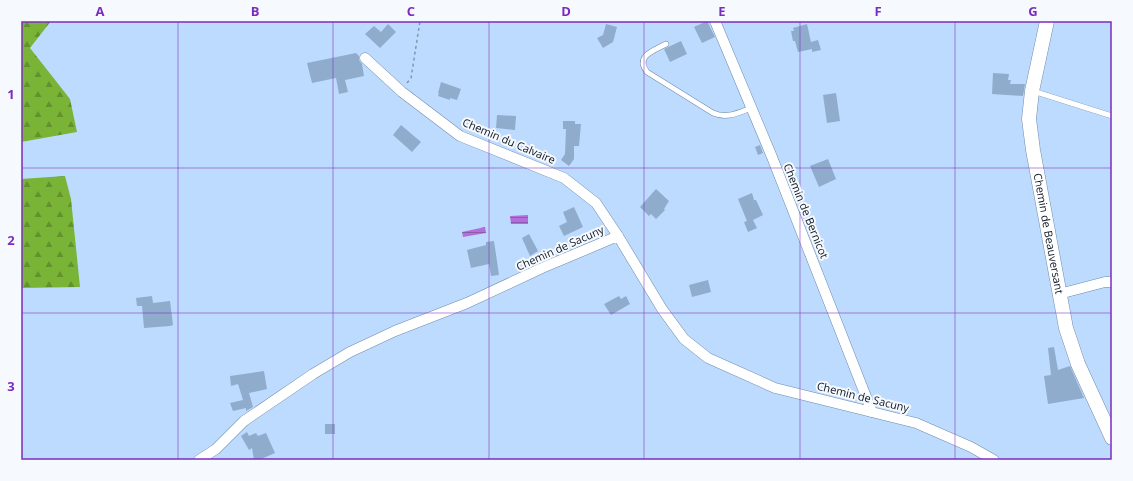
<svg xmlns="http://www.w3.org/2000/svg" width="1133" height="481" font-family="'Open Sans',sans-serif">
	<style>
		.forest { fill: url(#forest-firs) }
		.water { fill: url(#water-rules) }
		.building { fill: #8faccd }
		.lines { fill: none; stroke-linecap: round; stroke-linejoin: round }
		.lane-casing { stroke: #6f8bab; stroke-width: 6 }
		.street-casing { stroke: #6f8bab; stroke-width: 11 }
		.secondary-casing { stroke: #6f8bab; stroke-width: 15 }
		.path { stroke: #8097b2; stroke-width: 1.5; stroke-dasharray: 3 3; stroke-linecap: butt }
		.lane { stroke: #fff; stroke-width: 5 }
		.street { stroke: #fff; stroke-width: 10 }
		.secondary { stroke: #fff; stroke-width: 14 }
		.grid { fill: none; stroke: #7b2cbf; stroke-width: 1; stroke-opacity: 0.55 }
		.labels { text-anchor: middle; stroke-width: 4; stroke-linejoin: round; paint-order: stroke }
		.street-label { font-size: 11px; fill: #0c1723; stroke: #f6f9fd }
		.neatline { fill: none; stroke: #7b2cbf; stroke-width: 1.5 }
		.grid-label { font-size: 13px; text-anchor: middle; font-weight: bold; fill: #7b2cbf }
	</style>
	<defs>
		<pattern id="forest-firs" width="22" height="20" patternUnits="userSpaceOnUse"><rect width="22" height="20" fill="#79b436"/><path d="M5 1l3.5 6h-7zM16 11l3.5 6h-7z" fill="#62912d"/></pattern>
		<pattern id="water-rules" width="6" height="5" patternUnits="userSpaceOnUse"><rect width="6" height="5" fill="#b26eda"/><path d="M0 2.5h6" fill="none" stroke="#8f59b0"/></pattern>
	</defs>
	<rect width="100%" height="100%" fill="#bddbfe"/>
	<g class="forest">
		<path d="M21,21H51L30,48L70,99L77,132L21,142Z"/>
		<path d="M65,176L71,199L80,287L21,288V179Z"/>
	</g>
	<g class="water">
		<path d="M528,215V224H511L510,216Z"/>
		<path d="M485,227L486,233L463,237L462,232Z"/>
	</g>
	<g class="building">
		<path d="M707,21L715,37L702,43L694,27Z"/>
		<path d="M388,24L396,32L380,48L365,34L374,26L381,32Z"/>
		<path d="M606,24L617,27L613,42L603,48L597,38L603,35Z"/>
		<path d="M807,24L811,42L818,40L821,50L812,52V49L798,52L795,41H793L791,31H794L793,28Z"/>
		<path d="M681,41L687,54L670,62L664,49Z"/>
		<path d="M356,53L359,56V60L362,64L364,76L345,80L348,92L339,94L336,78L312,83L307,63Z"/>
		<path d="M993,73L1009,74L1008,80H1011L1010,84H1025L1023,96L992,94Z"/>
		<path d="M441,82L461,89L457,100L450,98V100L438,96L439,93H438Z"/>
		<path d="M836,93L840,121L827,123L823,95Z"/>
		<path d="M497,115L516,116L515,130L496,128Z"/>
		<path d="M563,121H575V124H581L579,146H574V159L569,166L561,160L565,154L566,129H563Z"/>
		<path d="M401,125L421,142L412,152L393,135Z"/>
		<path d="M760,145L763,153L758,155L755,147Z"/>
		<path d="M828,159L836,179L819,187L810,166Z"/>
		<path d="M656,189L669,201L664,209L665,210L656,219L651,214L649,216L640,207Z"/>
		<path d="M752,193L754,200H756L763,215L753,220L757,228L748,232L744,222L747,221L738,199Z"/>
		<path d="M574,207L583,227L564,236L559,226L567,222L563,212Z"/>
		<path d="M529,234L538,251L530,256L522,238Z"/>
		<path d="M494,241L499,275L491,276L489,264L471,268L467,250L486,245V242Z"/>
		<path d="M708,280L711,292L692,297L689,285Z"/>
		<path d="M152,296L153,303L170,301L173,325L170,326L144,328L142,306H137L136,298Z"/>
		<path d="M619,296L621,299L626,296L630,304L611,315L604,304Z"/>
		<path d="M1054,347L1058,370L1070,366L1084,398L1048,404L1044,376L1051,375L1048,348Z"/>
		<path d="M264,371L267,389L249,393L253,407L246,411V408L233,411L230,403L243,400L238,384L231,386L230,376Z"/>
		<rect x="325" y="424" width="10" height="10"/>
		<path d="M247,432L249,436L256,433L258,436L266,433L275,453L259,460H254L252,448L249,450L241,436Z"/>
	</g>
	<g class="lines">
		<defs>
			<g id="lane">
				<path d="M666,44C653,51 635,56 647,72L713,113C727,119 738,113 751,108"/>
				<path d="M1033,91L1112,116"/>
			</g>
			<g id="street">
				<path d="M715,21L772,157L872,412"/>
				<path d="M365,58L402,92L460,136L564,178L596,203L618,236"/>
				<path d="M1059,294L1105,282H1112"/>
				<path d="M199,460L216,449L244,421L313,374L350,352L395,331L467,303L542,268L618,236L662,309L684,339L708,358L775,388L916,423L971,447L994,460"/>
			</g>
			<g id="secondary">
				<path id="s1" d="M1047,21L1032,91L1029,119L1033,150L1066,328L1078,364L1112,438"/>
			</g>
		</defs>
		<use href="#lane" class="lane-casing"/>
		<use href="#street" class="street-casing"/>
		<use href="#secondary" class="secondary-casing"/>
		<path class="path" d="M407,83L411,78L420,21"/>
		<use href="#lane" class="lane"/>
		<use href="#street" class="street"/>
		<use href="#secondary" class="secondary"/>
	</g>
	<path class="grid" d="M178,21V460M333,21V460M489,21V460M644,21V460M800,21V460M955,21V460M21,168H1112M21,313H1112"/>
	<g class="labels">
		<g class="street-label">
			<text transform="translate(509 141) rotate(23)" y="4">Chemin du Calvaire</text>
			<text transform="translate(806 211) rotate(68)" y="4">Chemin de Bernicot</text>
			<text dy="4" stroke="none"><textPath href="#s1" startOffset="216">Chemin de Beauversant</textPath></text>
			<text transform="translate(560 248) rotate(-24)" y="4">Chemin de Sacuny</text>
			<text transform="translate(863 397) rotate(14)" y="4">Chemin de Sacuny</text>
		</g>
	</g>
	<rect width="1133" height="481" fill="none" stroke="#f6f9fd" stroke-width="44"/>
	<rect x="22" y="22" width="1089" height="437" class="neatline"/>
	<g class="grid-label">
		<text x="100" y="16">A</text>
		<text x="255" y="16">B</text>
		<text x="411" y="16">C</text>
		<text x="566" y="16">D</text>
		<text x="722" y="16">E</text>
		<text x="878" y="16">F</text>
		<text x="1033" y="16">G</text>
		<text x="11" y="99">1</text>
		<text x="11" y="245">2</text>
		<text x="11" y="391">3</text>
	</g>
</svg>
